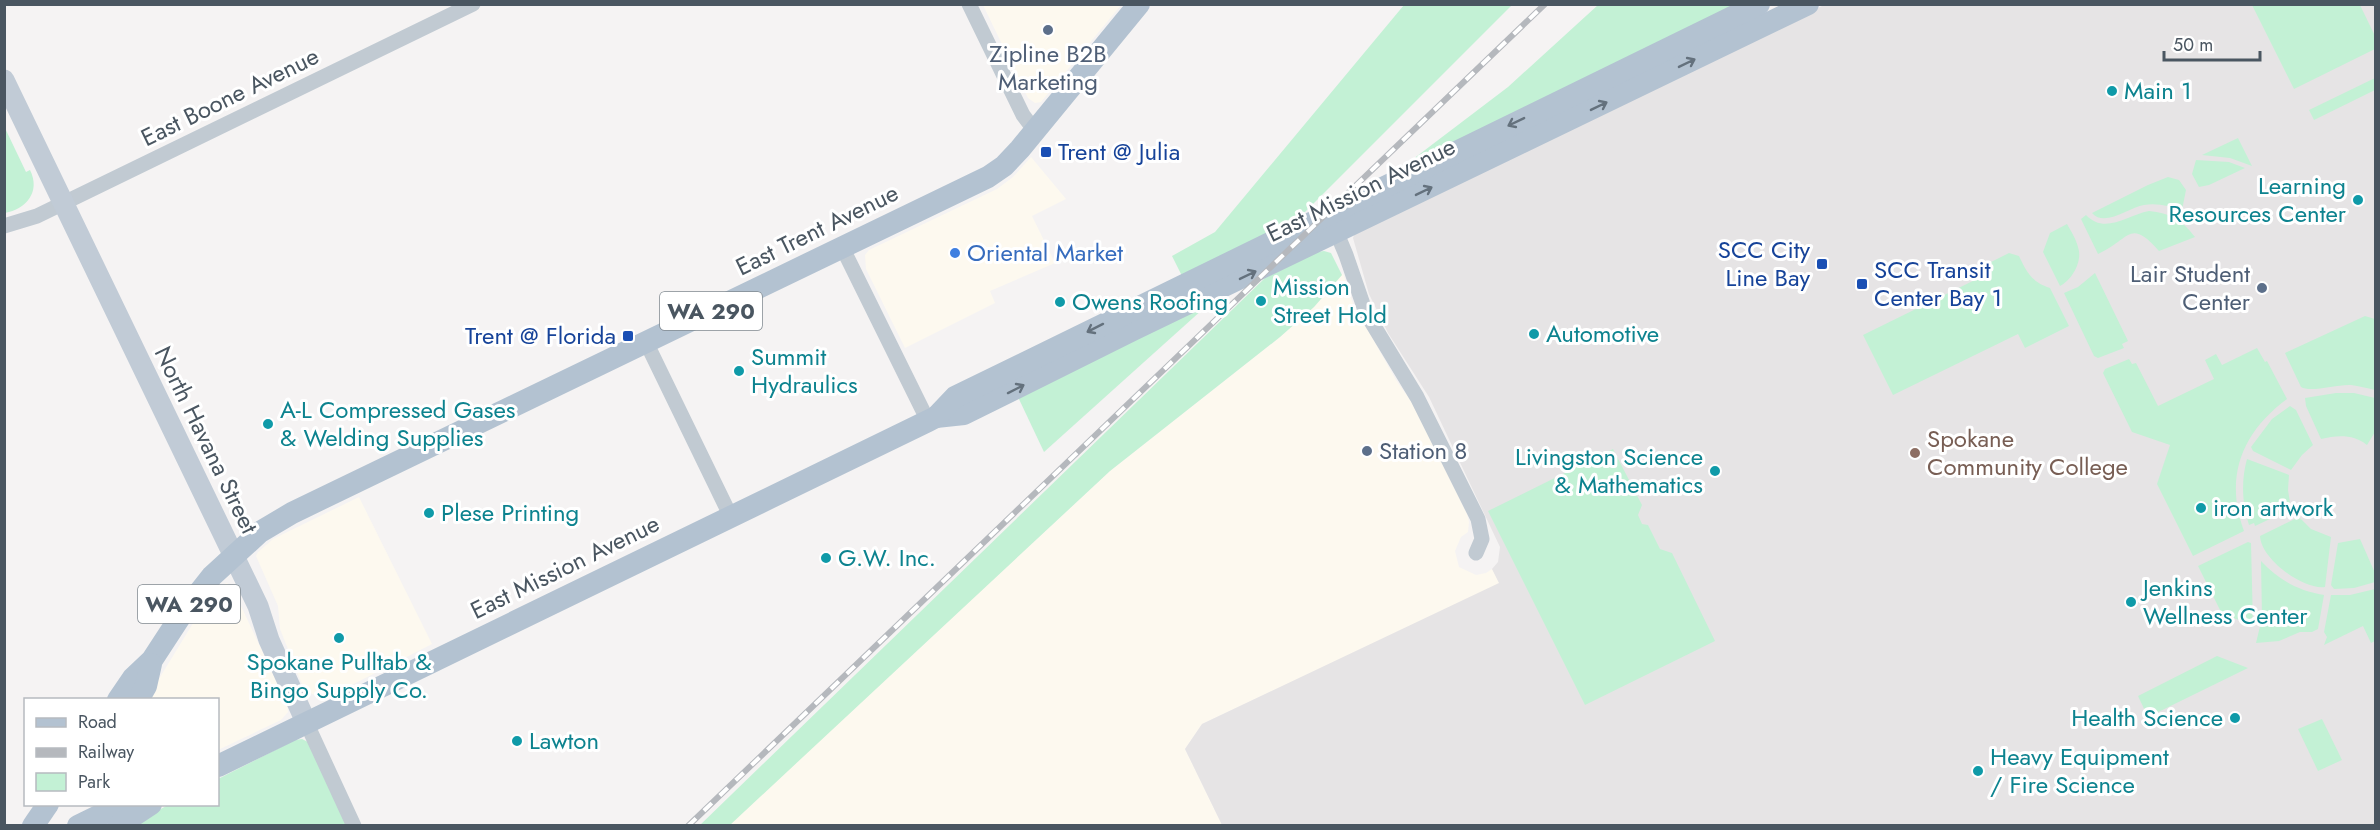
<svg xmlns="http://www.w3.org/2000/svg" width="2380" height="830" font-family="Jost,sans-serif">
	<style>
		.commercial { fill: #fdf9ef }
		.education { fill: #e6e4e5 }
		.green { fill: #c3f1d5 }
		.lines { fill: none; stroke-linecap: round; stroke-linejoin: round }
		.street { stroke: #c1cad2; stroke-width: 15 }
		.secondary { stroke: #c1cbd6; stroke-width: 21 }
		.primary { stroke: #b3c2d1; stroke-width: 22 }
		.rail-casing { stroke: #b5b8bd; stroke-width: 6 }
		.rail { stroke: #fff; stroke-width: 4; stroke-dasharray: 11; stroke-linecap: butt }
		.oneway { stroke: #64717d }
		.service-dot { fill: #5c6f8a; stroke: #fff; stroke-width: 2 }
		.culture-dot { fill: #0f9aa8; stroke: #fff; stroke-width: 2 }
		.transit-dot { fill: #1a4fb4; stroke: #fff; stroke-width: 2 }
		.shop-dot { fill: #3f7fe0; stroke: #fff; stroke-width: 2 }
		.education-dot { fill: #8d6e63; stroke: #fff; stroke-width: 2 }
		.labels { text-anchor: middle; stroke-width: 6; stroke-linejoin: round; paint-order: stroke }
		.shield { fill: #fff; stroke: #808990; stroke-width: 1.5 }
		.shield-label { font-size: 22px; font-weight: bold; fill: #4a5661 }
		.service-label { font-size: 24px; fill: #4e5e75; stroke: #fff }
		.culture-label { font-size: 24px; fill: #0d838f; stroke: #fff; text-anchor: start }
		.street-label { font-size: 24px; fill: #4a5661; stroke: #fff }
		.transit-label { font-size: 24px; fill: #164399; stroke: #fff; text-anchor: start }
		.shop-label { font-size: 24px; fill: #366cbe; stroke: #fff; text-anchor: start }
		.education-label { font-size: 24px; fill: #785e54; stroke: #fff; text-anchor: start }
	</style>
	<rect width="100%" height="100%" fill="#f5f3f3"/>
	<g class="commercial">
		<path d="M983,5H1121L1041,102L1035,103L1028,98Z"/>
		<path d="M1031,157L1066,199L1032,216L1055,263L990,291L995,303L905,348L866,269L865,255L869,250L997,189L1013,177Z"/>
		<path d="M1343,273L1353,304L1396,380L1412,403L1467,514L1469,522L1468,532L1461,537L1455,551L1459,567L1476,575L1486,573L1492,569L1500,584L1202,724L1185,749L1222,825L728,826L1110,471L1280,337L1314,307Z"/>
		<path d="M359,497L432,644L334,694L325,697L316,696L307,691L301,682L280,629L278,606L256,556L258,552L273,539Z"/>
		<path d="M227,583L233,589L287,704L288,712L281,720L218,750V700H146L195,620L219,587Z"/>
	</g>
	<path class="education" d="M1824,5H2375V825H1222L1185,749L1202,724L1499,583L1492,569L1498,562L1500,547L1429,397L1388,333L1369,294L1353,238L1356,230Z"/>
	<g class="green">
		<path d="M1404,5H1512L1296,221L1182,276L1172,256L1215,232Z"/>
		<path d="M1598,5H1739L1400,169L1508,87Z"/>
		<path d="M2252,5H2360L2375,36V49L2294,89Z"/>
		<path d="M2375,78V90L2314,120L2309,110Z"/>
		<path d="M4,126L26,172L30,170C41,192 26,209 5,213Z"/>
		<path d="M2238,138L2252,166L2230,158L2202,155Z"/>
		<path d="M2196,160L2229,162L2245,168L2209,185L2199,187L2192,174Z"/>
		<path d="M2168,177L2179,180L2186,190L2182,210C2170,206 2157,203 2144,205C2129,207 2105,228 2092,213L2148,185Z"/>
		<path d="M2149,211C2170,213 2182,220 2195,237L2159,251C2129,217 2130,240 2098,254L2081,219L2086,215C2105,235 2127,215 2149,211Z"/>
		<path d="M2067,224C2071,231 2076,239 2078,247C2083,261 2072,280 2060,286L2043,252L2050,233Z"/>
		<path d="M1324,251L1331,253L1342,275L1314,307L1280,337L1110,471L730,825L699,826L1265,278L1317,252Z"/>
		<path d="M2009,253L2019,256C2027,273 2032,282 2050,288L2069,326L2025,348L2018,334L1893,395L1863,335L1989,273L1985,265Z"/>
		<path d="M2095,273L2128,341L2122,344L2124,348L2098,358L2094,356L2064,293L2078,287Z"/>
		<path d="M1213,300L1044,452L1018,397Z"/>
		<path d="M2365,316L2375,319V390C2367,388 2359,386 2351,385C2337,384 2311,393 2301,387L2285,353Z"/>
		<path d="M2257,348L2265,362L2267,361L2287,399C2242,432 2224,477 2244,531L2193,556L2157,484L2170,445L2132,432L2103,373L2105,369L2129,359L2132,364L2136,363L2158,406L2214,379L2205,360L2216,354L2222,365Z"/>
		<path d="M2336,393H2354L2375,398V432L2367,445C2354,434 2337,435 2321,439L2306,406L2305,398Z"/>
		<path d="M2290,406L2296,410L2313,445L2302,455L2291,470L2253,451L2251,447L2272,419Z"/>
		<path d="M1613,449L1642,505L1638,515L1642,524L1648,525L1660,549L1672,553L1715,641L1585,705L1488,511Z"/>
		<path d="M2247,459L2289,475L2288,490L2291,509L2255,526L2254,523L2249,525C2242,503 2241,481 2247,459Z"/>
		<path d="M2299,517L2311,529L2331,537L2325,587C2303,590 2261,559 2260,536Z"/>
		<path d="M2360,539L2375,573V582L2354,588L2334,589L2331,585L2338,543Z"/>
		<path d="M2248,542L2251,543L2253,625L2222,614L2198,566Z"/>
		<path d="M2261,561C2279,580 2298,591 2324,595L2318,629L2312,632H2300L2279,641L2256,643L2262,618Z"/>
		<path d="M2375,589V641L2371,643L2363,626L2324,645L2327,637L2324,632L2331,595H2350Z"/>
		<path d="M2217,656L2248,668L2148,717L2138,696Z"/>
		<path d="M2322,719L2342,760L2318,771L2298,729Z"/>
		<path d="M302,739L308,742L348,826H130L168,805L218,804V779L295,740Z"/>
	</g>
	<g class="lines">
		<g class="street">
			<path d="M969,4L1023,115L1035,131"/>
			<path d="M1333,224L1346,255L1366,313L1417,397L1478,519L1482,539L1476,553"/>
			<path d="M4,226L37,216L473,4"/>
			<path d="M842,247L928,421"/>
			<path d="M646,342L731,517"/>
			<path d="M306,722L354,826"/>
		</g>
		<path class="secondary" d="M4,80L258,606L269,640L306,722"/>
		<g class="primary">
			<path d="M936,417L964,414L1133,330L1808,4"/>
			<path d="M118,700L133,678L152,660L182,614L212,576L260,532L292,513L988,177L1004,166L1020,149L1139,4"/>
			<path d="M138,700L146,686L151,664"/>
			<path d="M218,766L928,421L936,417L955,397L1759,4"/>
			<path d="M33,826L48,804"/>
			<path d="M78,826L123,804"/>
			<path d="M118,826L151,804"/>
		</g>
		<defs>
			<path id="rail" d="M688,826L1545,4"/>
		</defs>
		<use href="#rail" class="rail-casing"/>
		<use href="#rail" class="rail"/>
	</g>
	<defs><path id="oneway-shaft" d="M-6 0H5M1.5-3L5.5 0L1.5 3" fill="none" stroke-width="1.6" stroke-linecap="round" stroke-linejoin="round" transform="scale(1.5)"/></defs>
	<g class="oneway">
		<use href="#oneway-shaft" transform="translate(1687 63) rotate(-26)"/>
		<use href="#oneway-shaft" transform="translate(1599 106) rotate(-26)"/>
		<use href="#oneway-shaft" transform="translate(1516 122) rotate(154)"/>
		<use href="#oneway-shaft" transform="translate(1424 191) rotate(-26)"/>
		<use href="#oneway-shaft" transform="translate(1248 275) rotate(-26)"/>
		<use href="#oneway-shaft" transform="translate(1095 328) rotate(153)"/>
		<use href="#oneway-shaft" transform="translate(1016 389) rotate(-27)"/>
	</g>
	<g class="service-dot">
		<circle cx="1048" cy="30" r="6"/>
		<circle cx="2262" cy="288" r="6"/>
		<circle cx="1367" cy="451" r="6"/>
	</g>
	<g class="culture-dot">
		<circle cx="2112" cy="91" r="6"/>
		<circle cx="2358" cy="200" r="6"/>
		<circle cx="1261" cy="301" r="6"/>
		<circle cx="1060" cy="302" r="6"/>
		<circle cx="1534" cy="334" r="6"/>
		<circle cx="739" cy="371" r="6"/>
		<circle cx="268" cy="424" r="6"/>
		<circle cx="1715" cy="471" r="6"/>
		<circle cx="2201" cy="508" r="6"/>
		<circle cx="429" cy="513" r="6"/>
		<circle cx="826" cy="558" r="6"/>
		<circle cx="2131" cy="602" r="6"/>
		<circle cx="339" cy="638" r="6"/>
		<circle cx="2235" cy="718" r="6"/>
		<circle cx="517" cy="741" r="6"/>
		<circle cx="1978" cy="771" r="6"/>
	</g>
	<g class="transit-dot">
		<rect x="1040" y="146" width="12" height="12" rx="3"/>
		<rect x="1816" y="258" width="12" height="12" rx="3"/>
		<rect x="1856" y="278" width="12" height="12" rx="3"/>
		<rect x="622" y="330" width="12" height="12" rx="3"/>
	</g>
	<circle class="shop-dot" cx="955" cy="253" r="6"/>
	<circle class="education-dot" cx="1915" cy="453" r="6"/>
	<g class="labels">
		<g class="shield">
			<rect x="660" y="292" width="102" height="38" rx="4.5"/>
			<rect x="138" y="585" width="102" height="38" rx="4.5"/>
		</g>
		<g class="shield-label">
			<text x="711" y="319">WA 290</text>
			<text x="189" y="612">WA 290</text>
		</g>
		<g class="service-label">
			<text x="1048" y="62">Zipline B2B<tspan x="1048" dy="28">Marketing</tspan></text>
			<text x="2250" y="282" text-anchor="end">Lair Student<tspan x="2250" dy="28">Center</tspan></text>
			<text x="1379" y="459" text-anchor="start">Station 8</text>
		</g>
		<g class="culture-label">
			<text x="2124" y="99">Main 1</text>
			<text x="2346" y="194" text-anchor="end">Learning<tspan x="2346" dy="28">Resources Center</tspan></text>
			<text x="1273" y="295">Mission<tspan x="1273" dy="28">Street Hold</tspan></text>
			<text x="1072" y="310">Owens Roofing</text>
			<text x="1546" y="342">Automotive</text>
			<text x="751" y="365">Summit<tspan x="751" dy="28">Hydraulics</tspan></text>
			<text x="280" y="418">A-L Compressed Gases<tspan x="280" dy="28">&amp; Welding Supplies</tspan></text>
			<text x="1703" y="465" text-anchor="end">Livingston Science<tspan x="1703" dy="28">&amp; Mathematics</tspan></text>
			<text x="2213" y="516">iron artwork</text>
			<text x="441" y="521">Plese Printing</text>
			<text x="838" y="566">G.W. Inc.</text>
			<text x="2143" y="596">Jenkins<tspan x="2143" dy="28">Wellness Center</tspan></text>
			<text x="339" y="670" text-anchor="middle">Spokane Pulltab &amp;<tspan x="339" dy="28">Bingo Supply Co.</tspan></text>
			<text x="2223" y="726" text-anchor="end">Health Science</text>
			<text x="529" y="749">Lawton</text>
			<text x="1990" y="765">Heavy Equipment<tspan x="1990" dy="28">/ Fire Science</tspan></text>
		</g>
		<g class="street-label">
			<text transform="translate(230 97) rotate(-26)" y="8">East Boone Avenue</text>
			<text transform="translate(1361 190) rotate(-26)" y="8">East Mission Avenue</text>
			<text transform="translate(817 230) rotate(-26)" y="8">East Trent Avenue</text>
			<text transform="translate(206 440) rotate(64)" y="8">North Havana Street</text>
			<text transform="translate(565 567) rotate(-26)" y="8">East Mission Avenue</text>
		</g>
		<g class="transit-label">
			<text x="1058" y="160">Trent @ Julia</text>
			<text x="1810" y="258" text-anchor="end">SCC City<tspan x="1810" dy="28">Line Bay</tspan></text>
			<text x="1874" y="278">SCC Transit<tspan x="1874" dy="28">Center Bay 1</tspan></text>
			<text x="616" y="344" text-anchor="end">Trent @ Florida</text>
		</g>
		<g class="shop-label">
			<text x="967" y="261">Oriental Market</text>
		</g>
		<g class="education-label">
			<text x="1927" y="447">Spokane<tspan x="1927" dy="28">Community College</tspan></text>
		</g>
	</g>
	<rect width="2380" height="830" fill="none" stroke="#4a5661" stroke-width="12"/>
	<rect x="24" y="698" width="195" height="108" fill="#ffffff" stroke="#b7bbc0" stroke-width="1.5"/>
	<rect x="36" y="718" width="30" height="9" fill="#b3c2d1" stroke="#b7bbc0" stroke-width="1.5"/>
	<text x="78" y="728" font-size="18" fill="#4a5661">Road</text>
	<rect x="36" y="748" width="30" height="9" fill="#b5b8bd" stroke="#b7bbc0" stroke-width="1.5"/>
	<text x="78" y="758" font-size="18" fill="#4a5661">Railway</text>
	<rect x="36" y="773" width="30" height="18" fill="#c3f1d5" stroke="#b7bbc0" stroke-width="1.5"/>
	<text x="78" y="788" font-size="18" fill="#4a5661">Park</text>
	<path d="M2164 51v9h96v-9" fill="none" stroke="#4a5661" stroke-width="3"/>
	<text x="2173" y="51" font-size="18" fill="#4a5661" stroke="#ffffff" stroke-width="4.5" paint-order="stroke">50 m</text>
</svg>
